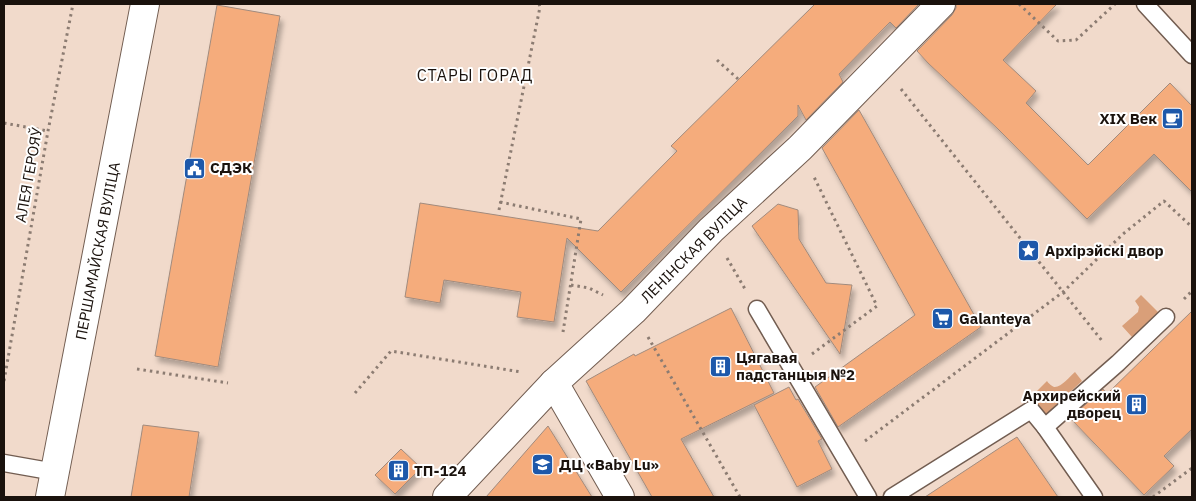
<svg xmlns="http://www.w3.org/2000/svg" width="1196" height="501" font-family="'IBM Plex Sans',sans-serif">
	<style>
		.grass { fill: #d99f79 }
		.building { fill: #f5ac7c; stroke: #a18b7e; filter: url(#shadow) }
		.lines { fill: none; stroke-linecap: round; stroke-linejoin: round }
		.lane-casing { stroke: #725d51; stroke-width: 19 }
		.street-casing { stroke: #725d51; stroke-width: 30 }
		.path { stroke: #8c7c72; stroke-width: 3; stroke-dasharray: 2.5 4; stroke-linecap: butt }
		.lane { stroke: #fff; stroke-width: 16 }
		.street { stroke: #fff; stroke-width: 28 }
		.labels { text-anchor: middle; stroke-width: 4; stroke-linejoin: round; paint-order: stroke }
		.poi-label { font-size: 15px; font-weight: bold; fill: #1a120d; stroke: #fff; text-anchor: start }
		.street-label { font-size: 15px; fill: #1a120d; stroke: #fff }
		.neighbourhood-label { font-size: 16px; letter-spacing: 1px; fill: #1a120d; stroke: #fff }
	</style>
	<defs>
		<filter id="shadow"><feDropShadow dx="3" dy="5.5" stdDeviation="2.5" flood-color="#0004"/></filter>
	</defs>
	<rect width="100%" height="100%" fill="#f1dacb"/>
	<g class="grass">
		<path d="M1141,295L1159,313L1132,337L1122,326L1138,312L1139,307L1135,301Z"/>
		<path d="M1075,372L1082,381L1044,416L1030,398L1047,381C1048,383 1052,386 1054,387C1061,388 1070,376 1075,372Z"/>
	</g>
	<g class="building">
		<path d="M815,4H919L896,28L890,22L839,74L843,82L806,120L798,105V116L621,292L567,238L554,322L517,317L521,292L444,280L440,303L405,297L420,203L598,231L677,151L671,146Z"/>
		<path d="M956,4H1057L1003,60L1036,91L1026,103L1088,165L1170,83L1192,106V192L1154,154L1087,219L999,130L928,63L917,51L952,15L956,8Z"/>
		<path d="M217,5L280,16L218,367L155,356Z"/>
		<path d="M859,110L981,327L838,427L815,387L915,315L822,148Z"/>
		<path d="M778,204L798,210L799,239L826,283L852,285L840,354L752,226Z"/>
		<path d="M731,308L774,393L681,439L714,497H652L586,381L634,354L635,356Z"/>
		<path d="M1192,311V429L1164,456L1174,466L1144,495L1070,418L1103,389L1107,394Z"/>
		<path d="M789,387L796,400L798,399L822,439L818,441L832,469L797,487L754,405Z"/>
		<path d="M143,425L199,432L189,497H131Z"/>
		<path d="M548,426L592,497H486Z"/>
		<path d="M1017,437L1058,497H925L1001,447Z"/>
		<path d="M401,449L421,468L395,494L375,475Z"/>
	</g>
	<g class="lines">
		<defs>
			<g id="lane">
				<path d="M1145,4L1192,55"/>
				<path d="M757,309L868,497"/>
				<path d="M1045,427L1118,363L1166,317"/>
				<path d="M4,463L55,472"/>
				<path d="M892,497L1031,410L1045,427L1094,497"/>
			</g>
			<g id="street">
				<path d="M554,383L620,497"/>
				<path d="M50,497L145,4"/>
				<path d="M447,497L554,383L633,311L711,230L800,148L941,4"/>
			</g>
		</defs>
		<use href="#lane" class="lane-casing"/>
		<use href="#street" class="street-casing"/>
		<g class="path">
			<path d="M1019,4L1058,41L1076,40L1115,4"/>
			<path d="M717,60L738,79"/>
			<path d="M901,89L1103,342"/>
			<path d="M4,123L48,131"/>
			<path d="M500,202L581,219L563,332"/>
			<path d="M499,210L540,7L539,4"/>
			<path d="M727,258L745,289"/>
			<path d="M571,285L589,288L603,295"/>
			<path d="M1184,299L1192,291"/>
			<path d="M648,337L740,497"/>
			<path d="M812,354L877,306L814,177"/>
			<path d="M137,369L228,383"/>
			<path d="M4,381L48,131L73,4"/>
			<path d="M355,393L391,351L521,372"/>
			<path d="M865,441L1063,292L1123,234L1164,201L1192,227"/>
			<path d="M1153,497L1192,468"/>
		</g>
		<use href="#lane" class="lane"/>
		<use href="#street" class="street"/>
	</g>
	<defs>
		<symbol id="cafe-square" viewBox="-11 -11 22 22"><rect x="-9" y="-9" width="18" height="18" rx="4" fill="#1d58aa" stroke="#fff"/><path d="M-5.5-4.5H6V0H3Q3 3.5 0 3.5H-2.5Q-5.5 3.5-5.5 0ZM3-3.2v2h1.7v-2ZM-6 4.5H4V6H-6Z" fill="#fff"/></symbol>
		<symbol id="civic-square" viewBox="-11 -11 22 22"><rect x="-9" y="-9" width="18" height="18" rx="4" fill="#1d58aa" stroke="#fff"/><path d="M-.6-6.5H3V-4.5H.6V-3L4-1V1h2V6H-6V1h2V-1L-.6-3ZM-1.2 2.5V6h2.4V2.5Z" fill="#fff"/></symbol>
		<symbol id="sight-square" viewBox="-11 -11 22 22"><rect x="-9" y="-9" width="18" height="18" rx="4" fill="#1d58aa" stroke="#fff"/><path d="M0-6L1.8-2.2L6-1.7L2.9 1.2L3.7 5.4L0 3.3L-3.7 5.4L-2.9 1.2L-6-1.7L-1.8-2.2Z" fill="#fff"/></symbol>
		<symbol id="supermarket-square" viewBox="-11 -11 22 22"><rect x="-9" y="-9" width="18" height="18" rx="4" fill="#1d58aa" stroke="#fff"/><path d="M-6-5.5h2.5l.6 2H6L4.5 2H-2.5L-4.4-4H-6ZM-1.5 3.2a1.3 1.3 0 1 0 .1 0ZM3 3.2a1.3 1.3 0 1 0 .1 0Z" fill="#fff"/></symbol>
		<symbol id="building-square" viewBox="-11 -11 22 22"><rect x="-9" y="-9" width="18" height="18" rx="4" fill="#1d58aa" stroke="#fff"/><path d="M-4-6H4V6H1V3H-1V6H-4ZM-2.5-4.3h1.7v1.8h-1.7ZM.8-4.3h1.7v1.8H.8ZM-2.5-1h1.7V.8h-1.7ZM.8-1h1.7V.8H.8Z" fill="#fff"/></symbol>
		<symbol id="school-square" viewBox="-11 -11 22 22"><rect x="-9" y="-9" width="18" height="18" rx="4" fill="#1d58aa" stroke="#fff"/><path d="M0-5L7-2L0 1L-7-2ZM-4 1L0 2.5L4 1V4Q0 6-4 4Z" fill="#fff"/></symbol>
	</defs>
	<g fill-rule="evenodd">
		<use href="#cafe-square" x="1160" y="106" width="25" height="25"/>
		<use href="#civic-square" x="182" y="156" width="25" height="25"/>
		<use href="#sight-square" x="1016" y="238" width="25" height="25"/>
		<use href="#supermarket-square" x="930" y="306" width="25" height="25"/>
		<use href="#building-square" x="708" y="354" width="25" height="25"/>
		<use href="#building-square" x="1124" y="392" width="25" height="25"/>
		<use href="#school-square" x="530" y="452" width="25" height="25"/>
		<use href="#building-square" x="386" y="458" width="25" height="25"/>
	</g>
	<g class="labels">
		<g class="poi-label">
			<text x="1157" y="124" text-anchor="end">XIX Век</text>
			<text x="210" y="173">СДЭК</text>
			<text x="1045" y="256">Архірэйскі двор</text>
			<text x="959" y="324">Galanteya</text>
			<text x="736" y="363">Цягавая<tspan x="736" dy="17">падстанцыя №2</tspan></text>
			<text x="1121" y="401" text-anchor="end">Архирейский<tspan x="1121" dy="17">дворец</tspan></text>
			<text x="559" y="470">ДЦ «Baby Lu»</text>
			<text x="414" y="476">ТП-124</text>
		</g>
		<g class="street-label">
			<text transform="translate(29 175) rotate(-80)" y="5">АЛЕЯ ГЕРОЯЎ</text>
			<text transform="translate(694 250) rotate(-45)" y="5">ЛЕНІНСКАЯ ВУЛІЦА</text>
			<text transform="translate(98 251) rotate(-79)" y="5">ПЕРШАМАЙСКАЯ ВУЛІЦА</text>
		</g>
		<g class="neighbourhood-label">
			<text x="475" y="81">СТАРЫ ГОРАД</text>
		</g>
	</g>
	<rect width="1196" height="501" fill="none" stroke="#1a120d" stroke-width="10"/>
</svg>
